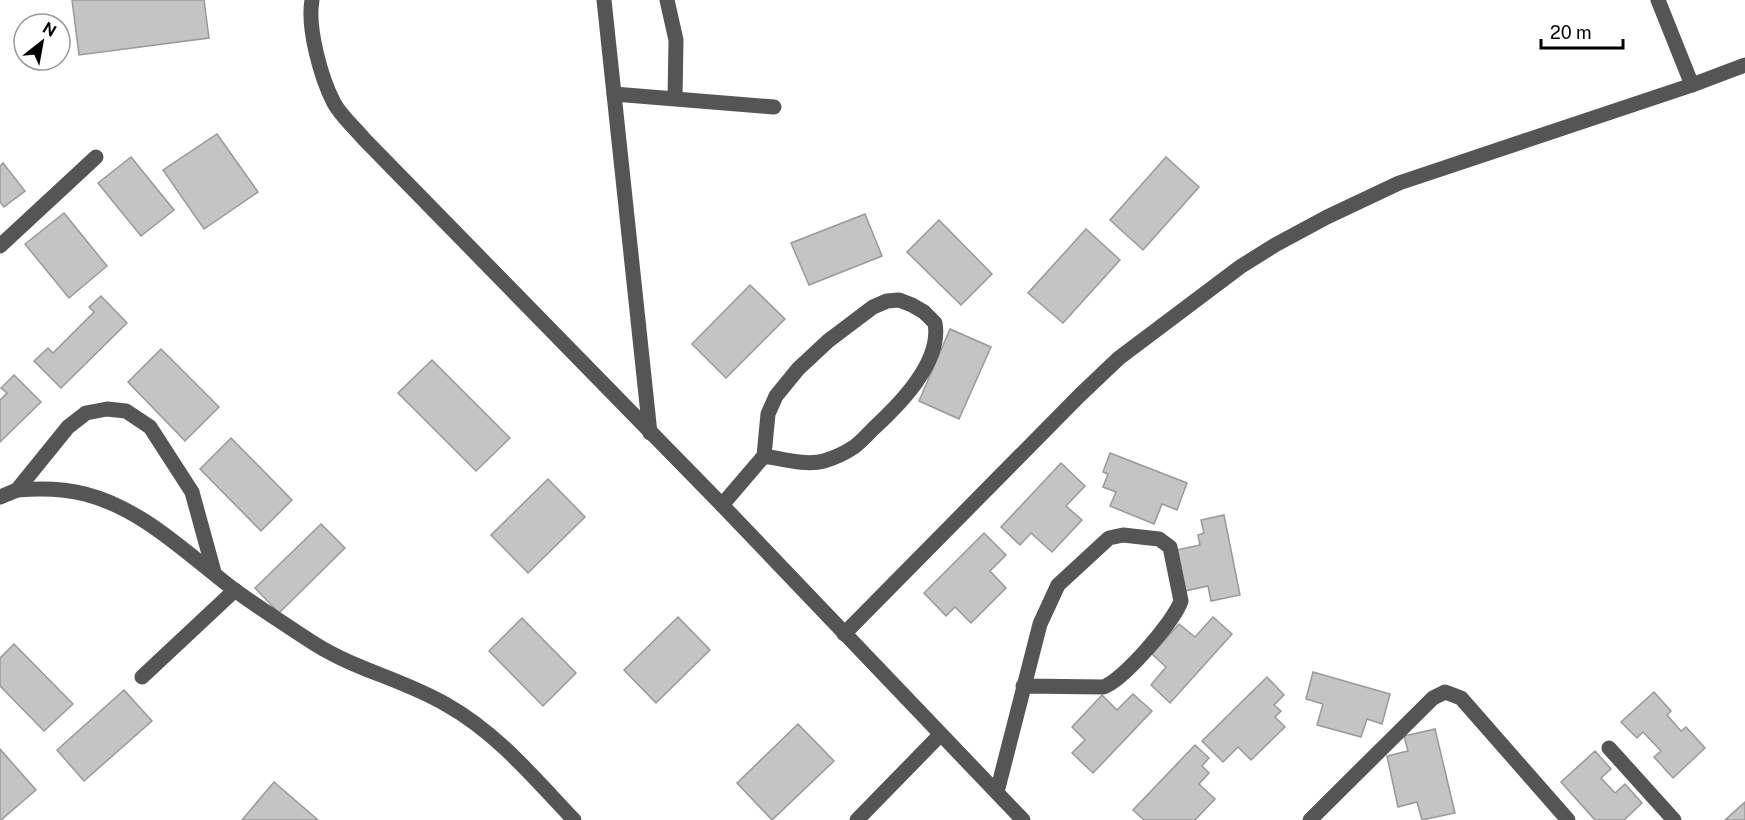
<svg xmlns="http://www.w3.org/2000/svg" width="1745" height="820" font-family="'Public Sans',sans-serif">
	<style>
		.building { fill: #c4c4c4; stroke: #999; stroke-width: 1.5 }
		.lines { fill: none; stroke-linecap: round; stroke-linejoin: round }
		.minor { stroke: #555; stroke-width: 15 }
	</style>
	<rect width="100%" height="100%" fill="#fff"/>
	<g class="building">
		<path d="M72,0H204L209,38L79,55Z"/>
		<path d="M217,134L258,192L204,229L163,170Z"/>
		<path d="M131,157L174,210L141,236L98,183Z"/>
		<path d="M1166,157L1199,187L1143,250L1110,220Z"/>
		<path d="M3,163L25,191L4,207L0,202V166Z"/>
		<path d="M64,213L107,266L69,298L25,244Z"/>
		<path d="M865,214L882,256L809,285L791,243Z"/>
		<path d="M939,220L992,274L961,305L907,252Z"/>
		<path d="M1086,229L1120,260L1063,323L1028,293Z"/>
		<path d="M750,285L785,319L726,378L692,344Z"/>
		<path d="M101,296L127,323L61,388L34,361L48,348L53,353L94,312L89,307Z"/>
		<path d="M950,329L991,347L959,419L919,401Z"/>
		<path d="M161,349L219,407L185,441L128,382Z"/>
		<path d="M432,360L510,438L476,471L398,393Z"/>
		<path d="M14,375L41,402L0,442V400L7,393L1,388Z"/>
		<path d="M231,438L292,500L261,531L200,469Z"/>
		<path d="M1110,453L1187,483L1177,510L1162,504L1154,524L1110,506L1116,492L1103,487L1108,474L1103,472Z"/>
		<path d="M1061,463L1085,486L1066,506L1082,520L1052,552L1031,533L1020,545L1001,527Z"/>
		<path d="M548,479L585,517L528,573L491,535Z"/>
		<path d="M1224,515L1240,595L1211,601L1208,586L1185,591L1176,550L1200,545L1198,535L1204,533L1201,520Z"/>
		<path d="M321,524L345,548L279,613L255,588Z"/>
		<path d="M984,533L1006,555L990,571L1006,588L971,623L955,607L946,616L924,593Z"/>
		<path d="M678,617L710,650L656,703L624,670Z"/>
		<path d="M1213,617L1232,634L1170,703L1151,685L1166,667L1152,654L1179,624L1195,637Z"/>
		<path d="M522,618L576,673L543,706L489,651Z"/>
		<path d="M14,644L73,704L44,731L0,686V658Z"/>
		<path d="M1313,672L1390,694L1382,724L1367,719L1361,737L1317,725L1323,704L1306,699Z"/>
		<path d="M1267,677L1284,695L1274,705L1281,711L1275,717L1285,727L1251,760L1238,747L1223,762L1202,741Z"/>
		<path d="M124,690L152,721L84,781L57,750Z"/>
		<path d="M1654,692L1671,711L1667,715L1681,731L1686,727L1705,748L1673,778L1654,757L1661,751L1643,732L1637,738L1621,722Z"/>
		<path d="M1133,694L1152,711L1093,773L1072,753L1085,740L1072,727L1102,695L1117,710Z"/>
		<path d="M798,724L834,761L772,820L737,783Z"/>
		<path d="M1435,729L1455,813L1422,820L1417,802L1398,807L1387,756L1408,751L1404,736Z"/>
		<path d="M1195,745L1209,758L1202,766L1209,773L1199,784L1215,799L1195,820H1144L1133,810Z"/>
		<path d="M0,749L36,790L1,820H0Z"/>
		<path d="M1595,751L1611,769L1601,778L1615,793L1625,784L1642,803L1624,820H1595L1561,782Z"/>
		<path d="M274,782L318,820H242Z"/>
		<path d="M1745,802V820H1725Z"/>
	</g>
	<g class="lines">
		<g class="minor">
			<path d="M312,0C307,28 321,78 334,103C341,116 355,128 364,139L722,505L1023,820"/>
			<path d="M604,0L650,433"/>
			<path d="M667,0L676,40L675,98"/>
			<path d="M1658,0L1692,85"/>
			<path d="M614,94L774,107"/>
			<path d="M0,246L96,157"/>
			<path d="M17,490C41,488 62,488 85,494C144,509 189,556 236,591C262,610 289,627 315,644C356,670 405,680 447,705C497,733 535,779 574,820"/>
			<path d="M0,497L17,490L68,427L86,413L107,409L126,411L150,427L192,492L214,572"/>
			<path d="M722,505L764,456L768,414L776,396L798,369L828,341L873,307L887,301L899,300L912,305L924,312L935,323C942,362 900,404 874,428C868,434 861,442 854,447C845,453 834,458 824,461C806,466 783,459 764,456"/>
			<path d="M844,634L1080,395L1119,358L1240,267L1275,245L1327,217L1399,183L1692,85L1745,65"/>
			<path d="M142,677L235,590"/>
			<path d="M1609,748L1674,820"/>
			<path d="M997,792L1040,624L1058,585L1109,538L1123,535L1159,539L1170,547L1181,601C1174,621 1123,681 1103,687L1023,686"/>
			<path d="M857,820L940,735"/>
			<path d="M1310,820L1433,698L1445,692L1461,698L1568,820"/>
		</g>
	</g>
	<g transform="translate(42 42) rotate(31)"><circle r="28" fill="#ffffff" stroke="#999999" stroke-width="1.5"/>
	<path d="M0-4.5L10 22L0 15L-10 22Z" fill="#000000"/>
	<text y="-9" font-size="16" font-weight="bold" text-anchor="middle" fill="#000000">N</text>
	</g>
	<path d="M1541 39v9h82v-9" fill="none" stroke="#000000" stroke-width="3"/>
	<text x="1550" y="39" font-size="18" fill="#000000" stroke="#ffffff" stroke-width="4.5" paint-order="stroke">20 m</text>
</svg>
